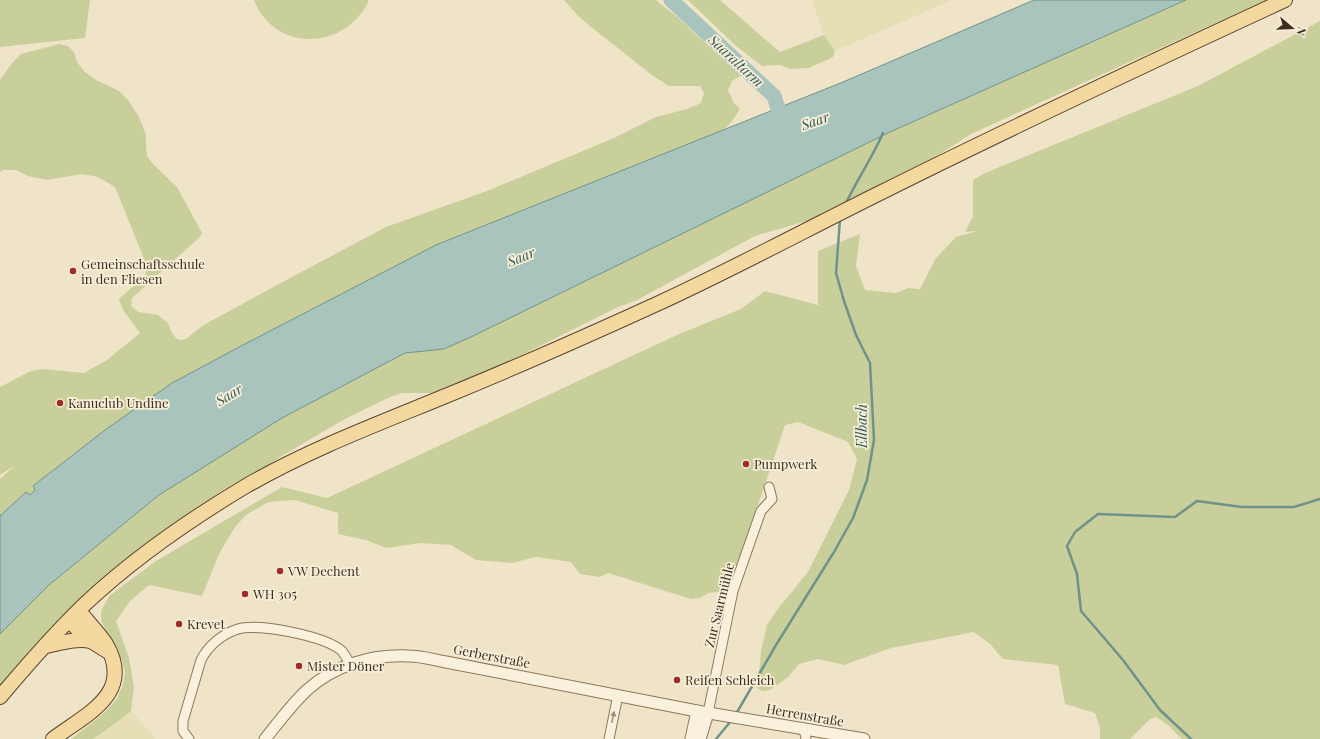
<svg xmlns="http://www.w3.org/2000/svg" width="1320" height="739" font-family="'Playfair Display',serif">
	<style>
		.farmland { fill: #e6deb5 }
		.green { fill: #c9cf9b }
		.water { fill: #a9c4bc; stroke: #6f938a }
		.lines { fill: none; stroke-linecap: round; stroke-linejoin: round }
		.stream { stroke: #6f938a; stroke-width: 2.5 }
		.river { stroke: #a9c4bc; stroke-width: 15 }
		.minor-casing { stroke: #8d765c; stroke-width: 11 }
		.tertiary-casing { stroke: #8d765c; stroke-width: 13 }
		.primary-casing { stroke: #5b4430; stroke-width: 16 }
		.minor { stroke: #faf1dc; stroke-width: 9 }
		.tertiary { stroke: #faf1dc; stroke-width: 11 }
		.primary { stroke: #f3d9a0; stroke-width: 14 }
		.oneway { fill: #9c907e }
		.poi-dot { fill: #9e2a2b; stroke: #f7eed8; stroke-width: 1.5 }
		.labels { text-anchor: middle; stroke-width: 3.5; stroke-linejoin: round; paint-order: stroke }
		.poi-label { font-size: 13px; fill: #3d2e20; stroke: #f7eed8; text-anchor: start }
		.street-label { font-size: 13px; fill: #3d2e20; stroke: #f7eed8 }
		.water-label { font-size: 14px; font-style: italic; fill: #2f5d5a; stroke: #f7eed8 }
	</style>
	<rect width="100%" height="100%" fill="#f0e4c8"/>
	<g class="farmland">
		<path d="M812,0H952L835,51L824,35Z"/>
		<path d="M131,711L156,739H93L116,723Z"/>
	</g>
	<g class="green">
		<path d="M0,0H90L85,38L0,47Z"/>
		<path d="M254,0H369C347,50 275,54 254,0Z"/>
		<path d="M564,0H656L676,16L741,76L732,81L728,90L734,103L740,109L732,121L724,130L436,245L241,346L172,383L105,430L33,486L36,490L30,495L26,492L0,516V479L14,466L0,475V387L31,371L43,369L84,373L107,360L140,333L123,310L119,299L145,276L147,266L115,187L98,177L82,174L47,180L28,176L16,170H3L0,172V80L13,62L21,54L59,44L68,46L74,52L77,62L84,71L96,80L119,91L128,100L139,117L146,135V146L147,156L153,164L177,187L202,233L199,238L132,298L131,306L138,312L158,315L168,323L172,333L177,339L181,340L186,339L202,326L277,285L386,227L487,191L614,138L656,117L687,109L701,103L704,93L700,86H669L653,76L580,18Z"/>
		<path d="M688,0H720L780,52L824,35L835,51L833,57L809,68L791,69L780,65L762,66L736,46Z"/>
		<path d="M1186,0H1266L971,134L907,175L865,196L862,194L823,212L820,217L755,236L637,300L616,308L506,363L464,387L441,393H402L390,397L343,420L282,456L135,552L83,596L28,653L0,686V634L49,585L159,495L282,418L405,353L444,349L890,132Z"/>
		<path d="M1320,21V739H1182L1168,725L1156,717L1149,720L1130,739H1100V727L1095,713L1065,704L1058,665L1003,659L990,644L974,632L891,648L844,665L818,659L799,664L788,677L770,690L762,691L756,687L760,665L761,651L767,625L777,610L808,572L849,490L857,459L848,442L798,422L785,425L729,591L708,593L700,598L691,599L608,573L600,577L580,574L571,562L536,557L512,563L476,560L451,545L421,543L386,548L366,540L338,534V513L295,500L269,502L247,514L235,527L220,552L202,596L149,585L130,601L116,621L129,658L134,687L131,711L116,723L93,739H71L103,714L116,700L123,685L125,672L122,660L101,621V611L110,595L156,561L282,487L327,498L679,334L741,309L765,291L818,305V251L860,234L856,266L865,290L896,293L908,288L920,289L936,258L956,237L977,231L965,232L973,216V180L985,173L1198,86Z"/>
	</g>
	<path class="water" d="M1034,0H1186L890,132L473,336L444,349L405,353L282,418L159,495L49,585L0,634V516L26,492L30,495L35,490L33,486L105,430L172,383L241,346L436,245L843,82Z"/>
	<g class="lines">
		<g class="stream">
			<path d="M845,205C857,180 872,158 883,133"/>
			<path d="M736,714L776,645L834,552L853,518L867,480L874,440L870,363L856,335L844,301L836,273L840,219"/>
			<path d="M716,739L731,721"/>
			<path d="M1191,739L1160,710L1123,660L1081,611L1077,574L1067,546L1075,532L1098,514L1175,517L1197,501L1242,507H1294L1320,499"/>
		</g>
		<path class="river" d="M671,0L774,96L784,127"/>
		<defs>
			<g id="minor">
				<path d="M708,713L733,591L761,511L772,499L769,487"/>
				<path d="M804,728L806,739"/>
				<path d="M189,739L183,731V721L201,660C208,646 222,634 238,629C259,623 325,636 342,651C345,655 348,660 350,664"/>
				<path d="M609,739L618,695"/>
			</g>
			<g id="tertiary">
				<path d="M265,739C278,723 291,705 307,690C335,665 372,654 409,656C422,656 434,660 446,662L697,711L864,739"/>
				<path d="M691,739L697,711"/>
				<path d="M700,739L708,713"/>
			</g>
			<g id="primary">
				<path d="M69,621L91,641L107,651"/>
				<path d="M46,646C61,643 75,638 91,641"/>
				<path d="M0,697C27,665 55,633 85,604C133,559 189,520 246,486C310,449 380,423 448,395C519,366 589,335 659,303C735,268 809,228 884,191C1016,125 1151,62 1285,0"/>
				<path d="M53,739C86,714 135,694 106,644C98,632 88,622 79,611"/>
			</g>
		</defs>
		<use href="#minor" class="minor-casing"/>
		<use href="#tertiary" class="tertiary-casing"/>
		<use href="#primary" class="primary-casing"/>
		<use href="#minor" class="minor"/>
		<use href="#tertiary" class="tertiary"/>
		<use href="#primary" class="primary"/>
	</g>
	<defs><path id="oneway-solid" d="M-6-.8H1V-3.2L6.5 0L1 3.2V.8H-6Z"/></defs>
	<use class="oneway" href="#oneway-solid" transform="translate(613 717) rotate(-78)"/>
	<g class="poi-dot">
		<circle cx="73" cy="271" r="4"/>
		<circle cx="60" cy="403" r="4"/>
		<circle cx="746" cy="464" r="4"/>
		<circle cx="280" cy="571" r="4"/>
		<circle cx="245" cy="594" r="4"/>
		<circle cx="179" cy="624" r="4"/>
		<circle cx="299" cy="666" r="4"/>
		<circle cx="677" cy="680" r="4"/>
	</g>
	<g class="labels">
		<g class="poi-label">
			<text x="81" y="269">Gemeinschaftsschule<tspan x="81" dy="15">in den Fliesen</tspan></text>
			<text x="68" y="408">Kanuclub Undine</text>
			<text x="754" y="469">Pumpwerk</text>
			<text x="288" y="576">VW Dechent</text>
			<text x="253" y="599">WH 305</text>
			<text x="187" y="629">Krevet</text>
			<text x="307" y="671">Mister Döner</text>
			<text x="685" y="685">Reifen Schleich</text>
		</g>
		<g class="street-label">
			<text transform="translate(719 605) rotate(-76)" y="5">Zur Saarmühle</text>
			<text transform="translate(492 656) rotate(11)" y="5">Gerberstraße</text>
			<text transform="translate(805 715) rotate(10)" y="5">Herrenstraße</text>
		</g>
		<g class="water-label">
			<text transform="translate(736 61) rotate(43)" y="5">Saaraltarm</text>
			<text transform="translate(815 121) rotate(-19)" y="5">Saar</text>
			<text transform="translate(521 257) rotate(-22)" y="5">Saar</text>
			<text transform="translate(229 395) rotate(-31)" y="5">Saar</text>
			<text transform="translate(862 426) rotate(-90)" y="5">Ellbach</text>
		</g>
	</g>
	<g transform="translate(1292 28) rotate(109)" stroke="#f7eed8" stroke-width="3" paint-order="stroke">
	<path d="M0-3L7 15L0 10L-7 15Z" fill="#3d2e20"/>
	<text y="-6" font-size="11" font-weight="bold" text-anchor="middle" fill="#3d2e20">N</text>
	</g>
</svg>
